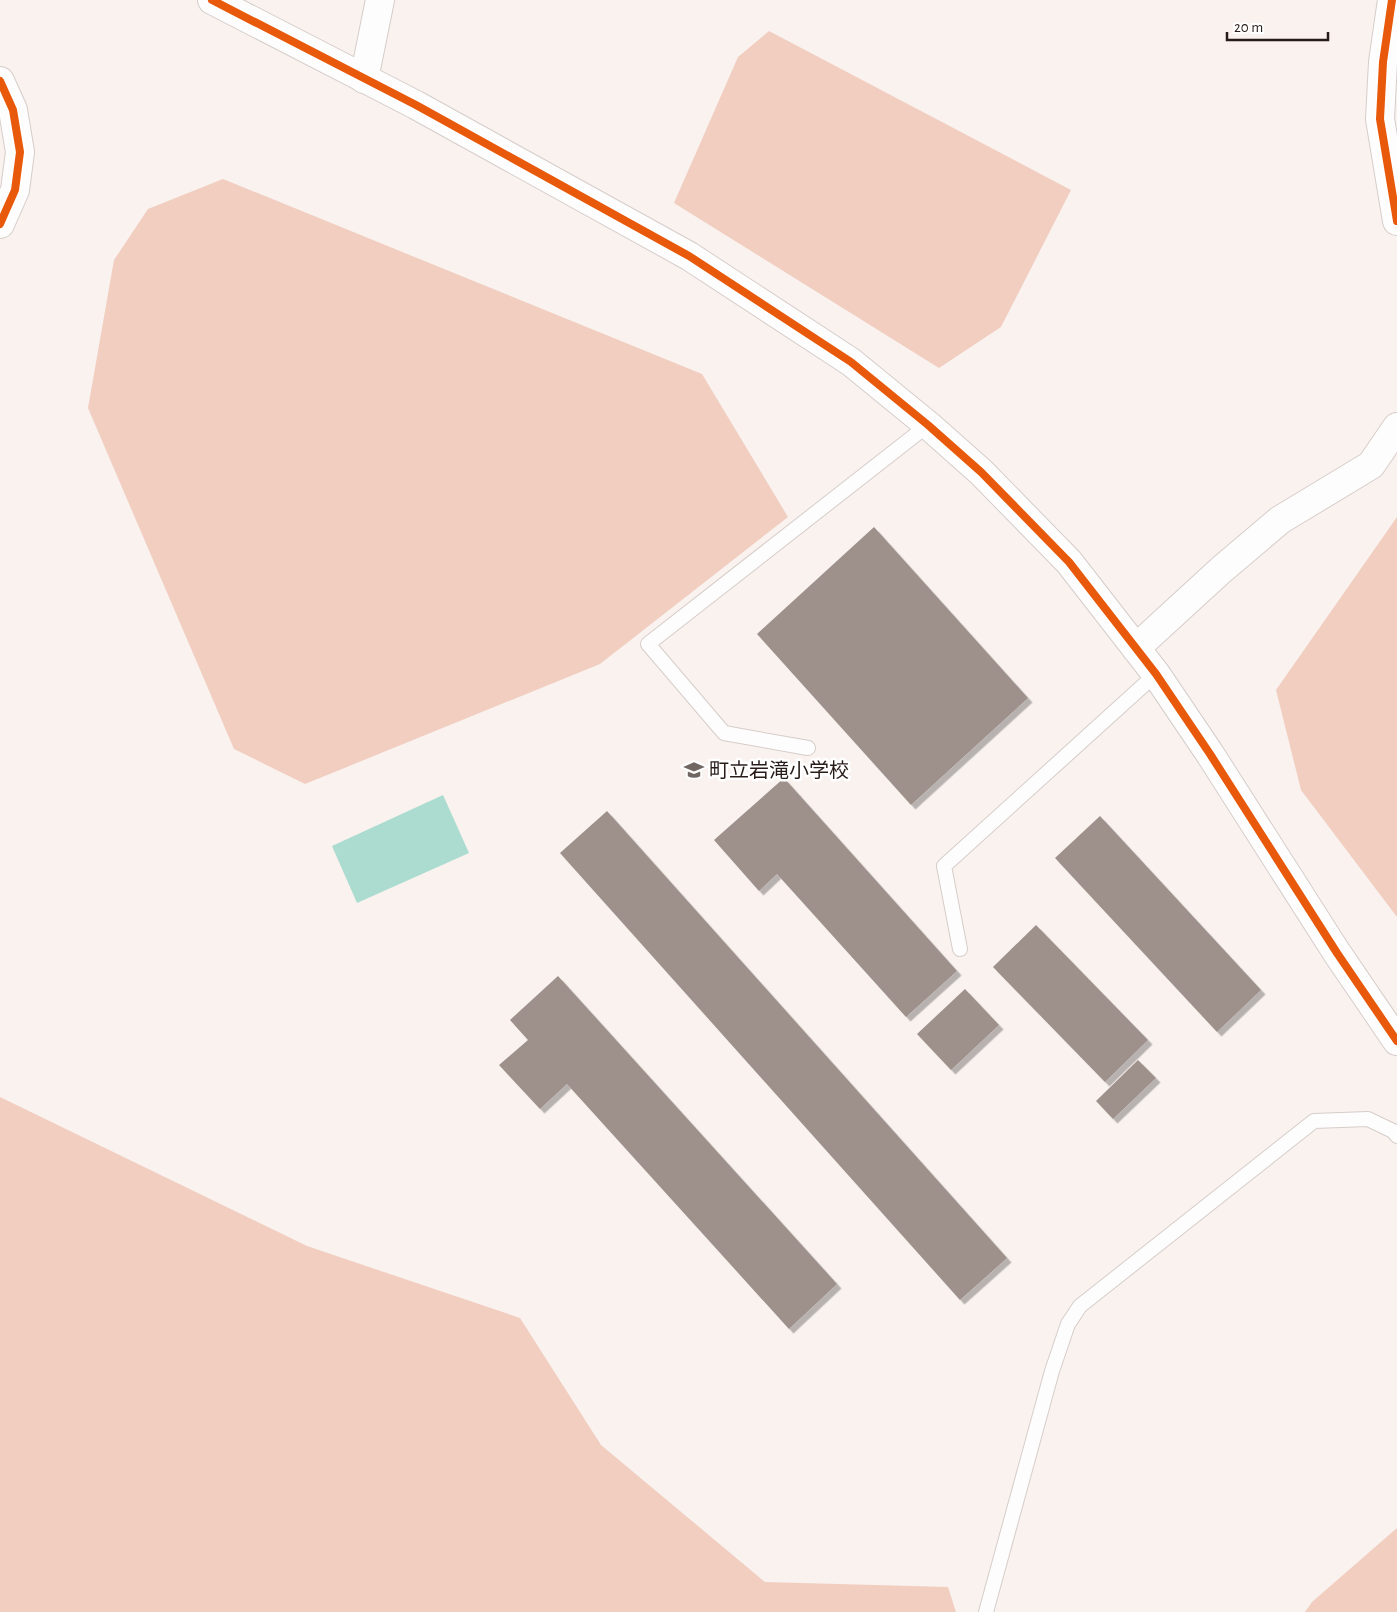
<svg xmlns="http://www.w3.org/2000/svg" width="1397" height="1612" font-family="'Alegreya Sans','Noto Sans JP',sans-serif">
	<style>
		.green { fill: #f1cec0 }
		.water { fill: #abdccf }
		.building { fill: #9e918c; filter: url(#shadow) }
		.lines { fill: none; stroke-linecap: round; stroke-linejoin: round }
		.service-casing { stroke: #d6cdc9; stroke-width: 16 }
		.minor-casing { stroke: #d6cdc9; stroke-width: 30 }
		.tertiary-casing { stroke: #d6cdc9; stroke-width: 30 }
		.service { stroke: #fefdfd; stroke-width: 14 }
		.minor { stroke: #fefdfd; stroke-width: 28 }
		.tertiary { stroke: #fefdfd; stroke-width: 28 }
		.cycleway-casing { stroke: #fff; stroke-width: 11 }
		.cycleway { stroke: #e8590c; stroke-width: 8 }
		.labels { text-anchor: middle; stroke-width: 5; stroke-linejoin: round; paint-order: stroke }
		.poi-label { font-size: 20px; fill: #271c17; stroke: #fff; text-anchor: start }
	</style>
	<defs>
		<filter id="shadow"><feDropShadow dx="4.5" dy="4.5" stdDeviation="0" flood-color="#0004"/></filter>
	</defs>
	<rect width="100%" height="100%" fill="#f9f2ef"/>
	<g class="green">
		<path d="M769,31L1071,190L1001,327L939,368L674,203L738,57Z"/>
		<path d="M223,179L702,374L788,517L600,664L305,784L234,749L88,408L114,260L148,209Z"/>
		<path d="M1397,517V917L1301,790L1276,690Z"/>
		<path d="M0,1097L307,1246L520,1318L601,1445L765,1582L948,1587L956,1612H0Z"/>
		<path d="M1397,1528V1612H1305L1312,1602Z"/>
	</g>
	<path class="water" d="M443,795L469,853L357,903L332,846Z"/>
	<g class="building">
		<path d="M874,527L1028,698L911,805L757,634Z"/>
		<path d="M784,778L957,971L906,1017L777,874L759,891L714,840Z"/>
		<path d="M607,811L1007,1258L960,1300L560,853Z"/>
		<path d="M1100,816L1261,990L1217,1032L1055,858Z"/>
		<path d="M1036,925L1148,1040L1105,1082L993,967Z"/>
		<path d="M558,976L837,1284L789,1329L567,1084L540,1109L499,1065L528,1040L510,1020Z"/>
		<path d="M965,989L999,1025L951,1070L917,1034Z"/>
		<path d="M1138,1060L1156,1078L1113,1119L1096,1101Z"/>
	</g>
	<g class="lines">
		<defs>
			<g id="service">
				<path d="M808,748L724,733L648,644L928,425"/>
				<path d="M960,949L944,866L1156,674"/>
				<path d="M986,1612L1052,1371L1068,1324L1080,1306L1314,1121L1368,1119L1393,1131L1397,1136"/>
			</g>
			<g id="minor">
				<path d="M1392,0L1383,62L1380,119L1397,221"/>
				<path d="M364,79L380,0"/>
				<path d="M0,81L13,110L20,152L15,190L0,224"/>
				<path d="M1136,648L1221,570L1280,520L1371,465L1397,427"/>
			</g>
			<path id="tertiary" d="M212,0L416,105L689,256L851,362L928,425L981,472L1069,562L1156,674L1210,754L1337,953L1397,1041"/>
		</defs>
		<use href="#service" class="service-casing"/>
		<use href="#minor" class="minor-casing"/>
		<use href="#tertiary" class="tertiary-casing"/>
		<use href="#service" class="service"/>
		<use href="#minor" class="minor"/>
		<use href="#tertiary" class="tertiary"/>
		<defs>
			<g id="cycleway">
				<path d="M212,0L416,105L689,256L851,362L928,425L981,472L1069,562L1156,674L1210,754L1337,953L1397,1041"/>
				<path d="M1392,0L1383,62L1380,119L1397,221"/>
				<path d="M0,81L13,110L20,152L15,190L0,224"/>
			</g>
		</defs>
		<use href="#cycleway" class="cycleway-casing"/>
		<use href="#cycleway" class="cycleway"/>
	</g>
	<defs>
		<symbol id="school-bare" viewBox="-9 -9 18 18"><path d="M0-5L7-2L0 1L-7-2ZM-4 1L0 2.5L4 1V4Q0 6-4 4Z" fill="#706763" stroke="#fff" stroke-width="2.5" paint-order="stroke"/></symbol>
	</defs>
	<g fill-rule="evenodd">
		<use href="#school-bare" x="680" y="756" width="28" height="28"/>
	</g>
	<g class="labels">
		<g class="poi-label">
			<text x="709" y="777">町立岩滝小学校</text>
		</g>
	</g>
	<path d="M1227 32v8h101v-8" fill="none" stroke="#271c17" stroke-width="2.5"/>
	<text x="1234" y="32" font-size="15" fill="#271c17" stroke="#ffffff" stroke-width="4" paint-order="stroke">20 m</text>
</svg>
